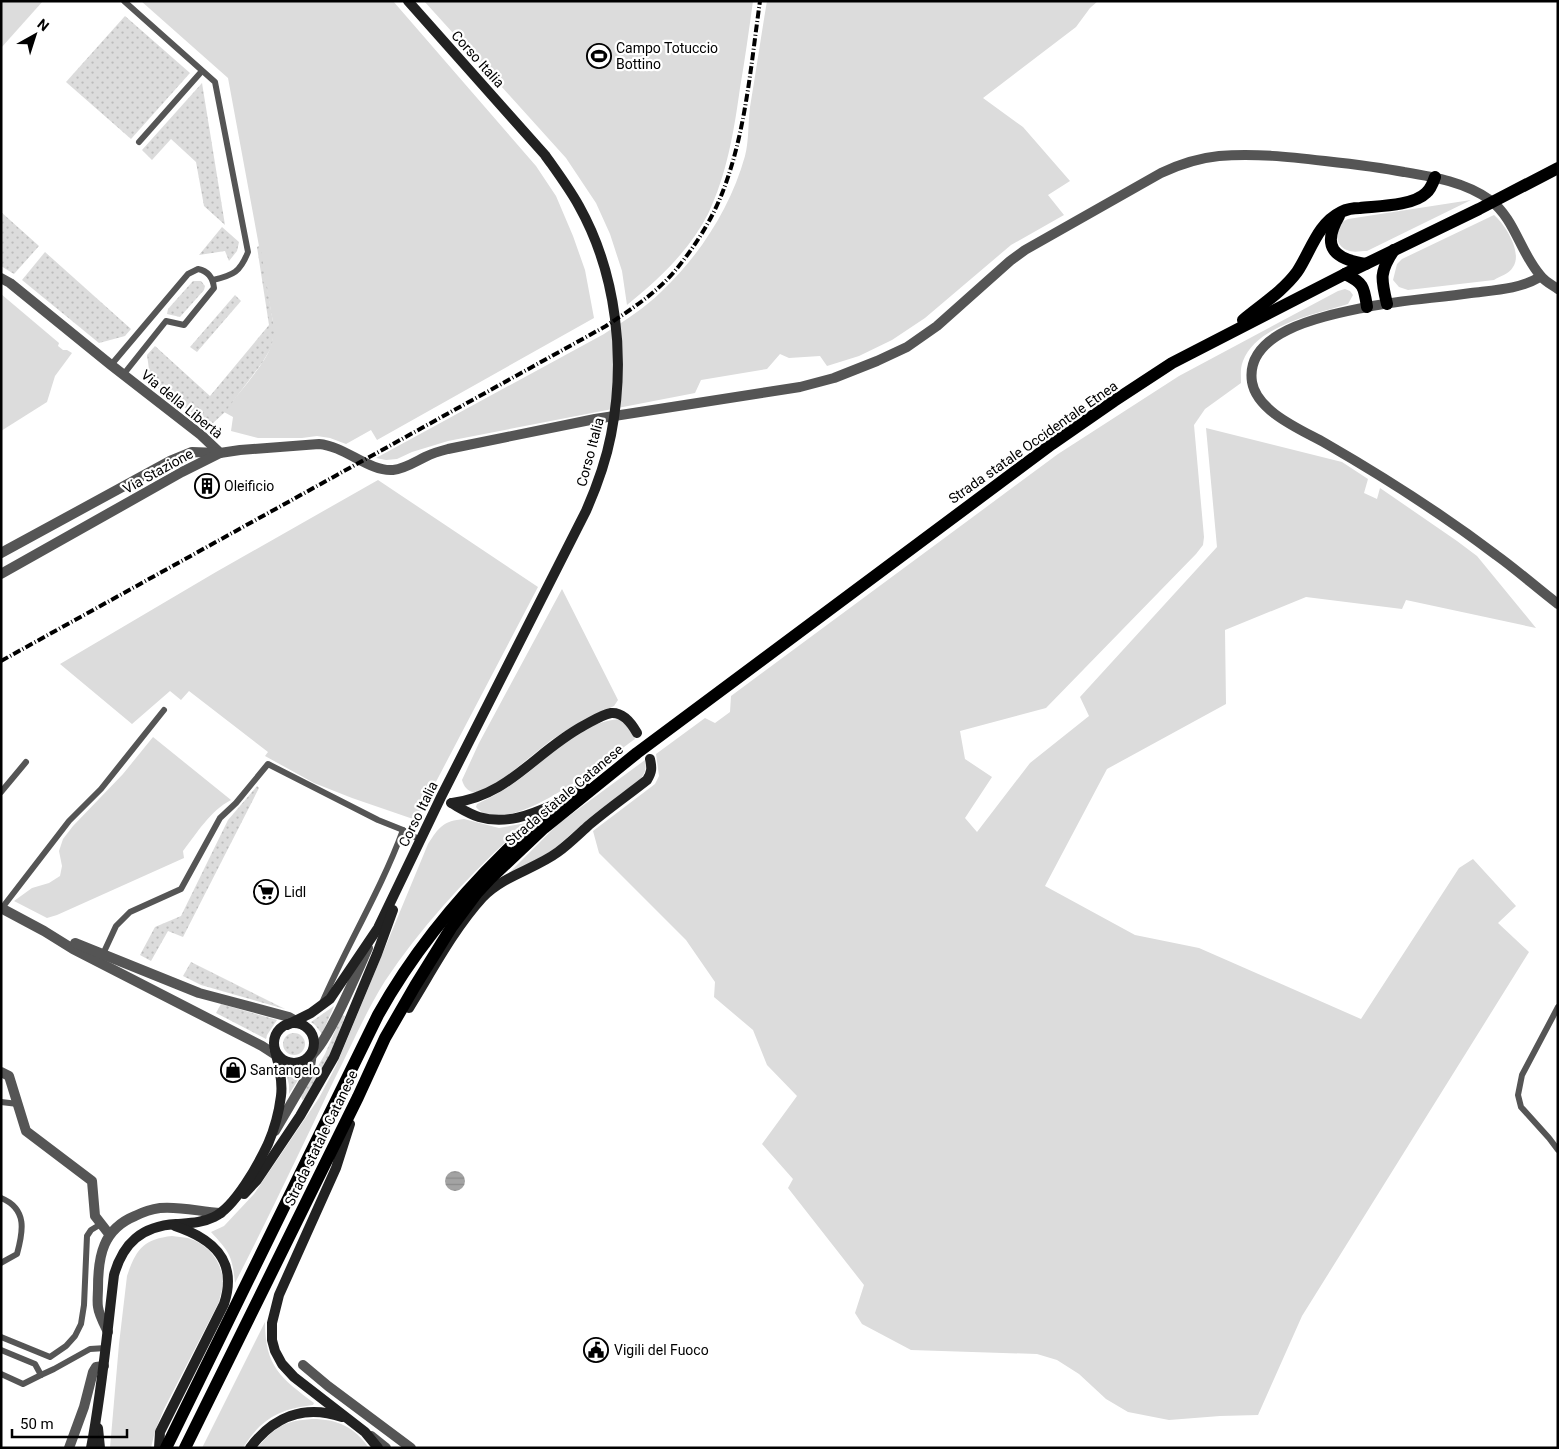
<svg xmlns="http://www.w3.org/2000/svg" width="1559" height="1449" font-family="Roboto,sans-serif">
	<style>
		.green { fill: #dcdcdc }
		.garden { fill: url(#garden-dots) }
		.water { fill: url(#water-rules) }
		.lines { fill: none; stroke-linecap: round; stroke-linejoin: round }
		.service { stroke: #555; stroke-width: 6 }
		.minor { stroke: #555; stroke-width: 10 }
		.tertiary { stroke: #555; stroke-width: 10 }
		.secondary { stroke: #222; stroke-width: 10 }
		.primary { stroke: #000; stroke-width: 12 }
		.rail { stroke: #000; stroke-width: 4; stroke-dasharray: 8 2.5 1 2.5; stroke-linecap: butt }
		.labels { text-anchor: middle; stroke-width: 4.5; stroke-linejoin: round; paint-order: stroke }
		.poi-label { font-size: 14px; fill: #000; stroke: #fff; text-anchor: start }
		.street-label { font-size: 14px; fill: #000; stroke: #fff }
	</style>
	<defs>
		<pattern id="garden-dots" width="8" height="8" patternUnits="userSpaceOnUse" patternTransform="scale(1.25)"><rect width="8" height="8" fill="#dcdcdc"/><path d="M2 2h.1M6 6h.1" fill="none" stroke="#bbb" stroke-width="1.8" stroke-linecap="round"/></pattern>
		<pattern id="water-rules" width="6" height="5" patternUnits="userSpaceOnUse" patternTransform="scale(1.25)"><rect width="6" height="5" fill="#a3a3a3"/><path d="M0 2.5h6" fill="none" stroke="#8b8b8b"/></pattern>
	</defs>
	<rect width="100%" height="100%" fill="#fff"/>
	<g class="green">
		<path d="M1,1H43L1,48Z"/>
		<path d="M141,1H393L536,166L556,196L573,236L585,270L594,318L377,440L371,430L346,444L330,438L317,436L302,438H258L231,431L233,417L224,412C236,396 266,363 271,346C273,339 273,331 273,322L228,78Z"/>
		<path d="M424,1H753C749,30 745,59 740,88C734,131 727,174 708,214C689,251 659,279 627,305L622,271L610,234L596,203L566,158Z"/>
		<path d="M767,1H1098L1090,8L1076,27L983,98L1023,127L1070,181L1048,195L1064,215L1011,245L925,318L892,340L859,356L827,366L820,356L789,358L780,354L767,369L701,380L695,393L448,441L412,452L397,459L386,460L376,458L604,334C624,321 645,308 662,291C700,255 731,207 745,156C749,140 748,123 750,107C756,72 761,36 767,1Z"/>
		<path d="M1471,200L1367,251C1360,251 1353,253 1347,250C1336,246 1334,232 1341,223C1343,221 1346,220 1348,219Z"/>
		<path d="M1494,215C1505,224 1523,253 1513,267C1509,274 1500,276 1494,280L1408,290L1399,287L1393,280L1397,264L1402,259Z"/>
		<path d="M1345,289L1350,291L1353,295L1348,304C1316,314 1257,325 1243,361C1240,368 1241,376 1241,383L1205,409L1194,425L1204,537L1203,545L1196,554L1046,708L960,731L965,759L992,777L965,818L977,832L1030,763L1089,716L1080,697L1217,547L1206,428L1342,462L1368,479L1364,493L1377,499L1380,488L1457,541L1477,556L1536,628L1406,600L1402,609L1306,597L1225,630L1226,704L1107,769L1045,886L1135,935L1199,948L1361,1019L1459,868L1473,859L1516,906L1498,923L1529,952L1302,1316L1258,1415L1220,1416L1169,1420L1128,1412L1106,1399L1079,1374L1057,1360L1037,1354L911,1350L862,1324L855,1313L864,1285L788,1188L793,1179L762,1144L797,1096L767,1065L753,1030L714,997L715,982L686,940L599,853L593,831L655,784L659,776L656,754L705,718L715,723L730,712L731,696L1058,454L1179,376L1338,291Z"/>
		<path d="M1,294L59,343L58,346L63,350H67L72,353L55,376L47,402L1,431Z"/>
		<path d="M378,480L538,587L416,820L352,798L314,783L265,756L268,752L189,691L181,700L170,691L132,724L60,664L216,572Z"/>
		<path d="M562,589L618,700L614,706L573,726L550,741L498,783L474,793C467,790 464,787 462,780L479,743Z"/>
		<path d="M618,719C627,725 631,729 635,739C608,758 506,843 476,807L477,804C490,798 503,791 514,783C548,760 575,724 618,719Z"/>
		<path d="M153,737L231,800C210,811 197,833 183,851L184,858L57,915L47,918L14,901L32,888L49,883L60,876L62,866L59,851L63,839L73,826L123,774Z"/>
		<path d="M645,760C647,769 645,773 639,781L593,815L554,849L534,861L508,874L558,824Z"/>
		<path d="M464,819L499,828L526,823C473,871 424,922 385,981C365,1013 350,1049 333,1082C301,1149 269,1217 235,1283C232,1255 230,1253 211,1232L224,1226L254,1194L319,1098L336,1066L428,844C439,827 443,821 464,819Z"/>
		<path d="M172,1236C177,1237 183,1237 188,1238C208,1244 222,1261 223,1282C223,1288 220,1296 219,1302L164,1409L155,1431L151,1448H110L119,1344L127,1276C136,1249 144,1239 172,1236Z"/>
		<path d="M265,1322C265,1367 281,1378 314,1403L313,1405C279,1409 261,1419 243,1448H202Z"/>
		<path d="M312,1419C338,1419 354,1427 369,1448H257C276,1426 284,1421 312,1419Z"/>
	</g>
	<g class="garden">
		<path d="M125,16L190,73L131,139L66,82Z"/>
		<path d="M202,83L225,225L204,206L196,162L171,139L152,160L142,150Z"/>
		<path d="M1,212L39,246L14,274L1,266Z"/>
		<path d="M222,227L239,242L237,251L229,261L225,251L199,255Z"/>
		<path d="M260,245L273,322L274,333L271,348L262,363L225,412L212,424L188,410L151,383L147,355L155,346L210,396L269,325L257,247Z"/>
		<path d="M45,252L131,329L125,336L99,343L22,280Z"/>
		<path d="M193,281H201L205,286L204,290L180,317L167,314L168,309Z"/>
		<path d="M235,295L241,301L197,352L190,347Z"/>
		<path d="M257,786L259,788L183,937L168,931L151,961L140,955L155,927L181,916L228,820Z"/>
		<path d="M191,962L285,1009L201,985L183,976Z"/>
		<path d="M221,1004L277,1020L267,1035L266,1039L216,1013Z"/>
		<path d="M334,1006L322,1034L315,1025L311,1022Z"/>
		<path d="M342,1015L345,1016L330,1056L306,1098L302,1100L301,1095L325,1054Z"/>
		<circle cx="294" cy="1044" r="11"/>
		<path d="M285,1068L291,1071L305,1069L289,1094V1085Z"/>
	</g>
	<circle class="water" cx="455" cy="1181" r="10"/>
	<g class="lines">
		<g class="service">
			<path d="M124,1L215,82L248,252C240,272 234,275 213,280"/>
			<path d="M139,142L202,71"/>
			<path d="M111,365L188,274L198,269C208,271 213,278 214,288L184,325L166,321L123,375"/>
			<path d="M1,792L26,762"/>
			<path d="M2,908L69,821L101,789L164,710"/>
			<path d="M103,954L116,926L130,912L181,889L220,818L236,803L268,764L378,820L403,830L420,840"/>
			<path d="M322,1003C347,945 381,890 403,830"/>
			<path d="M1558,1007L1522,1075L1518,1095L1521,1107L1549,1138L1558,1150"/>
			<path d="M1,1102L18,1104"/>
			<path d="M1,1198C28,1209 23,1232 17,1254L1,1263"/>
			<path d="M1,1337L50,1357L66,1346L75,1336L81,1324L84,1305L87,1236L91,1230L101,1224"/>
			<path d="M1,1350L35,1364L41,1375L23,1384L1,1374"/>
			<path d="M41,1375L54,1369L90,1349L106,1348"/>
		</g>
		<g class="minor">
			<path d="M1,1072L9,1076L26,1131L92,1181L95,1216L109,1234"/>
			<path d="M108,1332C104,1324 99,1315 98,1307C97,1301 98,1294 98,1288C98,1256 103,1229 135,1216C143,1212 152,1209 160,1208C180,1206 201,1212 221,1213"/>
			<path d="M303,1365L328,1386L411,1448"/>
			<path d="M69,1448L84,1407L93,1372L96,1367L104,1366"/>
		</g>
		<g class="tertiary">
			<path d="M1540,277C1520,289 1495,290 1471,293C1437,298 1401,300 1367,307C1330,315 1244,329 1252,382C1257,412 1302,430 1325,443C1384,477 1442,514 1496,555C1517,570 1537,588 1558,604"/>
			<path d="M1,278L10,283L111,365L201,435L220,453L240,450L319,444C345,446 369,472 393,470C404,469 415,462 425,457C433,453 440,451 448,449L595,419L800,387L834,378L877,361L907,347L937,326L1010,261L1025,250L1161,173C1180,164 1199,158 1219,156C1255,153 1290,157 1325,161C1352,164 1378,167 1404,172C1434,177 1465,182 1490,200C1515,219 1520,252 1540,275C1544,281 1552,285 1558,289"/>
			<path d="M1,553L170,461L192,452L219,453"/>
			<path d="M1,574L182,472L220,453"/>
			<path d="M1,908L44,931L73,949L262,1046L279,1057"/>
			<path d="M75,943L199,993L289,1017L303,1025"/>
			<path d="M308,1058C325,1050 358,970 368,948"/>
			<path d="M275,1131L309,1073L312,1053"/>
			<path d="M371,1436L386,1448"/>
		</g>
		<g class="secondary">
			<path d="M451,803C460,808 469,814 479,817C506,825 530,815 555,804"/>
			<path d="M452,803C509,796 535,752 583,726C591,722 601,715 611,713C623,712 632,724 637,733"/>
			<path d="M409,1008C432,971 453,930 483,897C503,876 535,869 558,852C569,844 579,834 589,825C608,809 628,795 647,780C652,772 652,768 650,759"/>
			<circle cx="294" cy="1043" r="20"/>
			<path d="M287,1025L311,1013L330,999L378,928L441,797L586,511C597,486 606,461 611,435C626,359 617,274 579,206C569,188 557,172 545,155L408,1"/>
			<path d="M350,1124L336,1168L279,1295L272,1323V1340L275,1351L282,1364L294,1377L365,1432L378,1448"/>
			<path d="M244,1194L257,1180L300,1116L334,1057L377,954L393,910"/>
			<path d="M98,1428L100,1448"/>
			<path d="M91,1448C102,1391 107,1333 114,1275C123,1243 142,1226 176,1224C189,1223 202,1223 214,1217C235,1207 258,1165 268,1144C274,1130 279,1112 281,1096C283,1081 279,1065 275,1051"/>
			<path d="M159,1448L160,1432L224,1304C238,1261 214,1239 175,1226"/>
			<path d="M250,1448C273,1417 304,1404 342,1417"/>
		</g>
		<g class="primary">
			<path d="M1339,216C1321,247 1334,259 1366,264"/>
			<path d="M1345,274C1364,283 1364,287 1367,307"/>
			<path d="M1387,304C1381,279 1379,272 1394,250"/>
			<path d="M1243,320C1261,305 1283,291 1297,272C1311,251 1317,224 1341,212C1347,209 1354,208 1360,208C1378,206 1413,206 1426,193C1431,189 1433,183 1435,177"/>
			<path d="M166,1448L378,1015C412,954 455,901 505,852C530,827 555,806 584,787"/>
			<path d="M185,1448L358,1097L385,1038L415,986L451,928L477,893L490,879L544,828L637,753L1052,444L1114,401L1172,363L1345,274L1479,209L1558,168"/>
		</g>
		<path class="rail" d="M1,661L606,326C630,310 655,294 674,272C694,248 712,220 723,191C746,131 751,64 760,1"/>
	</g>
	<defs>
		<symbol id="stadium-ring" viewBox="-11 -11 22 22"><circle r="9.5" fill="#fff" stroke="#000" stroke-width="1.5"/><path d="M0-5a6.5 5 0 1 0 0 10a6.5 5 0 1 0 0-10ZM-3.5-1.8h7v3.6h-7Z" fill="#000"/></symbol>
		<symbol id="building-ring" viewBox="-11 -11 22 22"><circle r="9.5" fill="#fff" stroke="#000" stroke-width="1.5"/><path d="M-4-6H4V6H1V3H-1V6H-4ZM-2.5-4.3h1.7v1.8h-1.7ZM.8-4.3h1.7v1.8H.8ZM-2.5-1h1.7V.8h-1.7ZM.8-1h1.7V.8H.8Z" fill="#000"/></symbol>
		<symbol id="supermarket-ring" viewBox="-11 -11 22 22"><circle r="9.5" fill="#fff" stroke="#000" stroke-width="1.5"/><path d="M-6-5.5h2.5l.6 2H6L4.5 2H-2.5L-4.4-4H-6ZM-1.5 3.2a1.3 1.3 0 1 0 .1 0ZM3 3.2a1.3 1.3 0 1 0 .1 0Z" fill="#000"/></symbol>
		<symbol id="shop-ring" viewBox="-11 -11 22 22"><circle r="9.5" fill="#fff" stroke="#000" stroke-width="1.5"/><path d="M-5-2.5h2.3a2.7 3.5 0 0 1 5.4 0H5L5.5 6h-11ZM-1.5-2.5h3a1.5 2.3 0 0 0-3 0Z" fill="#000"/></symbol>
		<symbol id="civic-ring" viewBox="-11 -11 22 22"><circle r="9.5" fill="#fff" stroke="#000" stroke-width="1.5"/><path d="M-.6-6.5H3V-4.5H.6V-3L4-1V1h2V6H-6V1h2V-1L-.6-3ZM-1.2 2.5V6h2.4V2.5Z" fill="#000"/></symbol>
	</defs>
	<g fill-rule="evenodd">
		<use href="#stadium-ring" x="585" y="42" width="28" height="28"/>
		<use href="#building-ring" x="193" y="472" width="28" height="28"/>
		<use href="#supermarket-ring" x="252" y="878" width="28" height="28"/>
		<use href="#shop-ring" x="219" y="1056" width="28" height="28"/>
		<use href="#civic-ring" x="582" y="1336" width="28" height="28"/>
	</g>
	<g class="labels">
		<g class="poi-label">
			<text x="616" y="53">Campo Totuccio<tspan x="616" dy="16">Bottino</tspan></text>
			<text x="224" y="491">Oleificio</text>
			<text x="284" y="897">Lidl</text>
			<text x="250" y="1075">Santangelo</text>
			<text x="614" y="1355">Vigili del Fuoco</text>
		</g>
		<g class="street-label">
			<text transform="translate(478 59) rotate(48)" y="5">Corso Italia</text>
			<text transform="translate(182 404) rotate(39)" y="5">Via della Libertà</text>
			<text transform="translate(1033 442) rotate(-35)" y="5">Strada statale Occidentale Etnea</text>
			<text transform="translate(590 452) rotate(-75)" y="5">Corso Italia</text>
			<text transform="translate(158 471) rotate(-29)" y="5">Via Stazione</text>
			<text transform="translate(564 795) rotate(-40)" y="5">Strada statale Catanese</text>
			<text transform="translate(418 814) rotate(-64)" y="5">Corso Italia</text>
			<text transform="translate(321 1138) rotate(-64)" y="5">Strada statale Catanese</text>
		</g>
	</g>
	<rect width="1559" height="1449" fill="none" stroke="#000000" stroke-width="5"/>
	<g transform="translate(35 35) rotate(39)" stroke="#ffffff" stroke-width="4" paint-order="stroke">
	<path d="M0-4L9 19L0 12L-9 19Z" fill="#000000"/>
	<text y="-8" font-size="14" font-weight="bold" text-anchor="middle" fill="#000000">N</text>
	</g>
	<path d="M12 1429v8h115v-8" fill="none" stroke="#000000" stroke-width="2.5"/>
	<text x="20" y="1429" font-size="15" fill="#000000" stroke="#ffffff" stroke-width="4" paint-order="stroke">50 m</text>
</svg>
